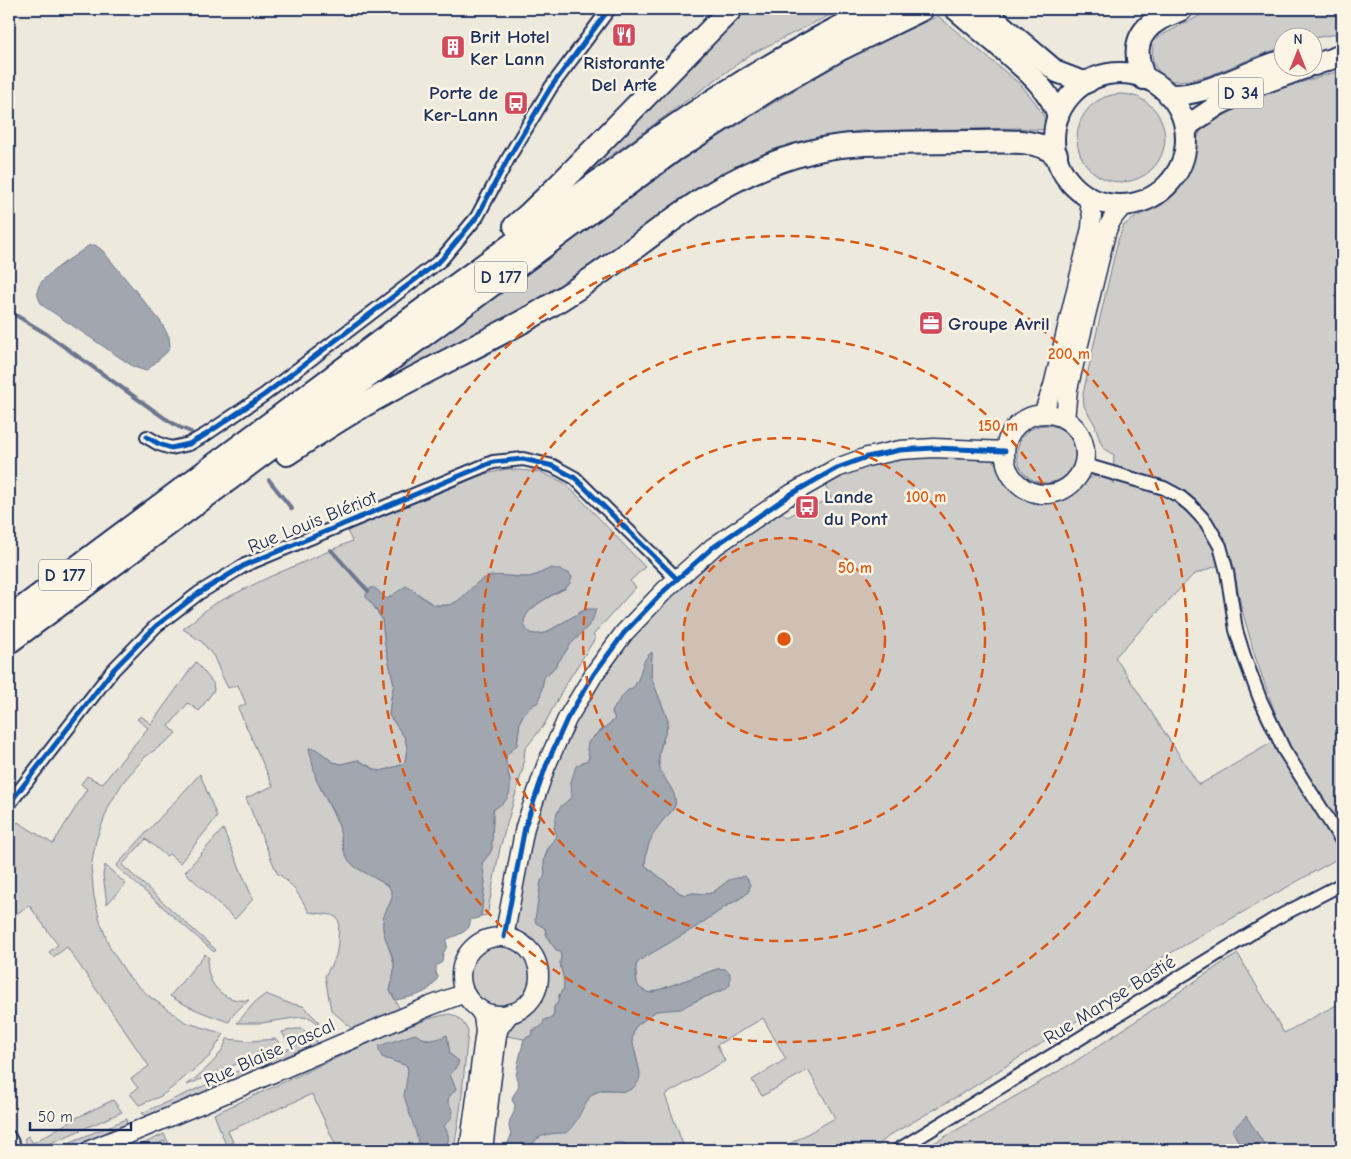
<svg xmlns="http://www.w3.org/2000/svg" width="1351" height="1159" font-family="'Comic Neue',sans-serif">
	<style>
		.green { fill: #cfcdca; stroke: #757e94; fill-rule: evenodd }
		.water { fill: #a2a7af; stroke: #6c778f }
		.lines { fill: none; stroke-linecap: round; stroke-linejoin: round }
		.stream { stroke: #6c778f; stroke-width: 4 }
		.street-casing { stroke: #1b2f5e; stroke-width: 16 }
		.secondary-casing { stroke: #1b2f5e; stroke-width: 21 }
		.primary-casing { stroke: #1b2f5e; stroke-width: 24 }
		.highway-casing { stroke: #1b2f5e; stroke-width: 26 }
		.street { stroke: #fcf5e5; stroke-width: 12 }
		.secondary { stroke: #fcf5e5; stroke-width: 18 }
		.primary { stroke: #fcf5e5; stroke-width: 20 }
		.highway { stroke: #fcf5e5; stroke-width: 22 }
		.cycleway-casing { stroke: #fcf5e5; stroke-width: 8 }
		.cycleway { stroke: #0057b8; stroke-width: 5 }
		.ring { fill: none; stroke: #de5710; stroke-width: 2.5; stroke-dasharray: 9 6 }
		.labels { text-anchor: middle; stroke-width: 5; stroke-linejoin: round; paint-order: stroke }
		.shield { fill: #fcf5e5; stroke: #5e6a86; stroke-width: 1 }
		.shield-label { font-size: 18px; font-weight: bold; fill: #1b2f5e }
		.poi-label { font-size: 19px; font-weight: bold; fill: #1b2f5e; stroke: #fcf5e5; text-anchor: start }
		.street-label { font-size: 19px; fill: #1b2f5e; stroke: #fcf5e5 }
		.centre { fill: #de5710; stroke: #fcf5e5; stroke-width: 2.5 }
		.ring-label { font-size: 15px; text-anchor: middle; font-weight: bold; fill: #de5710; stroke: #fcf5e5; stroke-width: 5; stroke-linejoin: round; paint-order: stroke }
	</style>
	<rect width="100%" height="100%" fill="#eee9dd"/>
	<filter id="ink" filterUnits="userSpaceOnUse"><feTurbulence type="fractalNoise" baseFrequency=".02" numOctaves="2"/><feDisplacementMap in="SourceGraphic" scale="10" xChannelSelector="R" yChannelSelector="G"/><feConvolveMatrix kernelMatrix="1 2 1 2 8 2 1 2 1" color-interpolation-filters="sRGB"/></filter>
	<g filter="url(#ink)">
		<g class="green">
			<path d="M739,9H842L751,54L555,196Z"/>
			<path d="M1213,9H1342V33L1314,38H1284L1283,47L1263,54L1211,75L1191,80L1172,81L1163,77L1154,65L1152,56L1153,46L1158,37Z"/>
			<path d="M938,16L1021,85L1035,102L1044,117L1045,130L1017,128L860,131L805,140L771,153L577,279L414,369L370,389L689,155L775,102L848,58Z"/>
			<path d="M1342,70V856L1160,959L1122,992L970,1089L890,1135L873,1150H779L835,1118L808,1070L762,1096L752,1080L786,1059L763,1018L717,1045L725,1061L665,1095L683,1145L688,1150H652V1148L630,1150L624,1143C615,1142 608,1143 602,1150H532C532,1149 534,1143 534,1142C540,1133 557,1133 566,1132L591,1095C602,1088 613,1090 626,1092L640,1073L632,1039L635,1027L656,1011L681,1008L693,1002L725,989V969H717L650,993C638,989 637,986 636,975C636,970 635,966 638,962C640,960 642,959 645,957L696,927L725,907L744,896L729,880L712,893L705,894L693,893L685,895L680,893L667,883L645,865C646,846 651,834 664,819C667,816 672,812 674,808C680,794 664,781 660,769C655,751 667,736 668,720L651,677L652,653L634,687L627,691L623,695L612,712L615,719L594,736L587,750L589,756V760L582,762L571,782L573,797L567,801L557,836L547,850L544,860L545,877L541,881L536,923L545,928L546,936L556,950L560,951L561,957L560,963L564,981V988L559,995L558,1002L554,1007V1014L552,1018L546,1019L540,1028L533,1030L532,1035L524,1039L502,1035C505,1031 507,1025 511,1022C516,1016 524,1013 529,1008C542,996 547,974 539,958C532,945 519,938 514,924L532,828L553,763L589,692L638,625L706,560L778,509L787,517L807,507L832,500L824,483L844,472L881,460L912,455L989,458C992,461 996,463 998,466C1008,477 1014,491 1028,496C1042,501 1058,499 1071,493C1082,487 1089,472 1104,477C1109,479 1110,480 1113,484L1114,455L1104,449L1100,441L1095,425L1084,406L1083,394L1094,344L1118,240L1124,225L1136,217L1162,205L1181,185L1192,167L1195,144L1201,130L1221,117L1270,92ZM1232,560L1241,606L1255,656L1283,736L1199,785L1115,657L1193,575Z"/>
			<circle cx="1121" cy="138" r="44"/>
			<circle cx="1046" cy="454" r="29"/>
			<path d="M507,469L540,472L563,482L577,495L645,567L630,581L636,587L593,635L596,637L564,687L544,725L525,749L523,768L500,848L487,915L481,916L485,882L482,863L490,853L493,822V810L504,802L510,781L505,760L506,755L517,745L520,721L523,715L529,708L538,702L540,698L544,677L554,668L571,644L592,622L586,609L545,633L538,634H531C506,616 553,595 566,588L570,583L572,577L569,573L562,571H544L537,575L528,577L505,576L466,594L458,602L450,605H434L410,588L387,599L368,591L366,597L373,605L382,619L385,645L394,684L391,698L389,715L405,738L406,743L407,749L405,762L401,765L381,771L377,770L358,760L341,764L333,762L320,752L316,779L339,826L344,851L372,876L387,885L390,888L393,895L383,921V930L394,964V972L390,991L401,1011L355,1031L331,1010L325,976L336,956L338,943L339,922L337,918L332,915L309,912C300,896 292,883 277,873L246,798L273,786L238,708L246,704L238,685L228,688L221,674L214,657L202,642L183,629L212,605L267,578L352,541L347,531L482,475Z"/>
			<path d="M196,662L213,683L214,690L199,711L188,703L169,726L176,733L171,738L145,757L123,782L109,806L96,840L91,867L94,897L101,924L110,948L129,977L149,996L185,1022L224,1034L209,1057L173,1087L161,1096L139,1105L130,1094L138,1088L131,1079L149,1066L67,947L53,957L49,952L58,945L29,905L9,919V833L18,822L53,844L87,789L81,784L87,776L102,784L148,728L137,719L141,716L151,724Z"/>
			<path d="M200,774L217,817L180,863L169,854L166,856L146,839L122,865L216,950L214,952L116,866Z"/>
			<path d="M223,829L253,899L235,919L185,872Z"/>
			<path d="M105,865L126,884L107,904L103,875Z"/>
			<circle cx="500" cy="976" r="30"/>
			<path d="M205,954L209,958C207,964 207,967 209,974C214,993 230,1002 249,1000C241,1007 234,1012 229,1022C208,1015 189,1008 170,996Z"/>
			<path d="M1238,954L1284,1033L1342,1002V1150H922L1073,1063L1221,964Z"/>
			<path d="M266,994L288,1003L303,1006L319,1022L317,1023L311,1018L301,1017L261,1023H237L255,1002Z"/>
			<path d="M449,1014C458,1015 464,1023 468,1031L461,1104L454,1150H443C449,1142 450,1135 444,1126L453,1111C445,1099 447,1099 456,1089L450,1075L458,1065L450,1054L447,1036L437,1040L422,1038L382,1057L407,1066L408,1071V1080L420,1150H338L312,1094L228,1131L233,1142L226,1145L214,1114L391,1033L431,1018Z"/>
			<path d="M295,1029H302L310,1034L288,1043L282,1032Z"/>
			<path d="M313,1038L316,1039L317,1045L149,1118L142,1113Z"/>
			<path d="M227,1039L250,1041L276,1039L281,1045L187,1085C202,1072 221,1059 227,1039Z"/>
			<path d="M113,1100L122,1112L35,1150H31L24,1139L28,1136L33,1143L74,1119Z"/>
			<path d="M127,1119L126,1127L123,1130L79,1148L78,1145L66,1150H51Z"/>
			<path d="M164,1134L169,1144L166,1145L164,1141L143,1150H130Z"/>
		</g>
		<g class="water">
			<path d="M95,245L102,250L161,322L169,337L170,346L167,352L146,371L134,367L42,305C38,298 36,293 39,286C44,274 77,255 88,246Z"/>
			<path d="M551,568C558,569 567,571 572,577L570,583L566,588C554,594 513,612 527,630C532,636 538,634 545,633L586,609H596L592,622L571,644L554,668L544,677L540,698L538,702L529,708L523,715L520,721L517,745L506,755C505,769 516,787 506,800C502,804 497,807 493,810L492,849L490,853L482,863L485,882L481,916L476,919H471C470,922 470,925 469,927C464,934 453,936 446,940L447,946L443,954L442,962L436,966V972L438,977C430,995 413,996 396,1000L390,991C392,982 395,973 394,963C392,949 381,936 383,921C384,906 400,899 387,885L355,867L349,861L344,851L339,826L336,818L316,779L309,748L316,749L333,762L341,764L358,760L377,771H381L401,765L405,762L407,749L406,743L405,738L389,715L391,698L394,684L385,645L382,619L373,605L366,597V594L371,588H375L387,599L406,586C416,590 426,603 435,605C462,610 467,585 487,577C499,573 513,578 526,577C535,577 542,572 551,568Z"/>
			<path d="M652,652L651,677L668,720C667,736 655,751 660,769C664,781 680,794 674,808C672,812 667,816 664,819C652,834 646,846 645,865L648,868L680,893L685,895L694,893L705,894L712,893L729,880L745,876L748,880L750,885L749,891L744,896L725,907L696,927L645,957C643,959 640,960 638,962C635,966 636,970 636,975C637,986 638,989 650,993L717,969H725L730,973V985L725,989L693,1002L681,1009L656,1011L635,1027L632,1039L640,1073C640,1079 639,1082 634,1087C622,1098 610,1085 597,1091C585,1097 582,1114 574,1124C572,1127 569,1130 566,1133C557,1133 540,1133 534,1142C533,1143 532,1149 532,1150H505L511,1136L509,1126L510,1120L514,1112L515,1105L512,1100L513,1096L517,1090L519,1085L516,1077L518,1064L524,1039L532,1035L533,1030C539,1028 543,1027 544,1020L552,1018L554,1014V1007L558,1002L559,995L564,988V981L560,963L561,957L560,951C552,948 546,936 545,928L536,923L535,920L541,881C549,874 542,868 545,858C547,849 552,843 557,836L554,828L557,813L561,806L572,797L571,782L576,766L589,759V756L587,750L588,742L615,719L612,712C616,706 620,697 626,692C630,689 633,688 636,684C642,673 641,659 652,652Z"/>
			<path d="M415,1034C427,1042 434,1041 447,1035L450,1054L459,1061L458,1064L450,1075L456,1089C447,1099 445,1099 453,1111L452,1117L444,1126C450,1136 450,1141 443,1150H420L416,1133L404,1096L408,1071L407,1066L382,1057L379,1050V1046Z"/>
			<path d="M1246,1116L1268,1150H1243L1232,1130Z"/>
		</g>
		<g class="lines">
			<g class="stream">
				<path d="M9,311L45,333L163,417L179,427L191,432"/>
				<path d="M269,480L292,509"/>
				<path d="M331,550L368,591"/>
			</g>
			<defs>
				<g id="street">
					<path d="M147,437L159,444L171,448L189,444L205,435L264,395L441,260L477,217L509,157L551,87L609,9"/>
					<path d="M1085,465L1164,488L1179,496L1191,506L1206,522L1220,546L1227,572L1236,630L1244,656L1260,699L1284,750L1342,841"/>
					<path d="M9,804L113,670L156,626L199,593L245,565L493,462L523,459L553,466L575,478L677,579"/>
					<path d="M9,1137L16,1150"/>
					<path d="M898,1150L1276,918L1342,884"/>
				</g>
				<g id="secondary">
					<circle cx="1045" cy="454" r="40"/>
					<path d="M1043,414L1053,386L1091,228L1092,215L1087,196"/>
					<path d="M1065,419L1068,389L1106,233C1110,221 1115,212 1126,205"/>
					<path d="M504,937L525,827L546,766L567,719L594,674L624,633L665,590L712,548L791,494L837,468L867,457L900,450L934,448L1005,451"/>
					<circle cx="500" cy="976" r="39"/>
					<path d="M90,1150L203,1103L430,1006L465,993"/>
					<path d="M469,1150L485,1031L483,1016L478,1008"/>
					<path d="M483,1150L497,1035L499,1028L510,1013"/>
				</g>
				<g id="primary">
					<path d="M955,9C970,22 986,35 1002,49C1023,68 1049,88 1058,116"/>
					<path d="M983,9L1057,72L1078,80L1088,82"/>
					<path d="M1314,65L1342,55"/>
					<circle cx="1120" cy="139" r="66"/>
					<path d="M1169,95C1209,96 1246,71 1284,60"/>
					<path d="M1186,131L1190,124L1218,105L1258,85L1305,68"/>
				</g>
				<g id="highway">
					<path d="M1144,78C1133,54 1135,33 1159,19C1166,15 1174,13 1181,9"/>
					<path d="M515,226L530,213L555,189L731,9"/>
					<path d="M287,454C318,433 349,413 382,395C433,367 487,342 538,313C574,292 608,268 641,243C665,225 690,206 716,191C745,174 777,160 810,152C839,144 867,144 896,143C922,142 947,142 973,142C997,142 1038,137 1056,155"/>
					<path d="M9,618L421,311L662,135C730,87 801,46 875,9"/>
					<path d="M9,642L674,150L773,87L842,48L922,9"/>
				</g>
			</defs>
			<use href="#street" class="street-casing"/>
			<use href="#secondary" class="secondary-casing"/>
			<use href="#primary" class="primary-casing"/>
			<use href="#highway" class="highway-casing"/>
			<use href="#street" class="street"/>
			<use href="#secondary" class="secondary"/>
			<use href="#primary" class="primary"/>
			<use href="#highway" class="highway"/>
			<defs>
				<g id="cycleway">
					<path d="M147,437L159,444L171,448L189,444L205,435L264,395L441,260L477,217L509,157L551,87L609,9"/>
					<path d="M9,804L113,670L156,626L199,593L245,565L493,462L523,459L553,466L575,478L677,579"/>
					<path d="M504,937L525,827L546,766L567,719L594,674L624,633L665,590L712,548L791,494L837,468L867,457L900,450L934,448L1005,451"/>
				</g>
			</defs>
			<use href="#cycleway" class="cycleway-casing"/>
			<use href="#cycleway" class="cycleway"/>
		</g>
	</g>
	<circle cx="784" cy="639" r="101" fill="#de5710" fill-opacity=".12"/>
	<g class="ring">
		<circle cx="784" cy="639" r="101"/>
		<circle cx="784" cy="639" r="201"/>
		<circle cx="784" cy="639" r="302"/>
		<circle cx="784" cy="639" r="403"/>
	</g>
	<defs>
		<symbol id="restaurant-square" viewBox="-11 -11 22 22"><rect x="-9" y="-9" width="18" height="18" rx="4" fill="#d1495b" stroke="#fcf5e5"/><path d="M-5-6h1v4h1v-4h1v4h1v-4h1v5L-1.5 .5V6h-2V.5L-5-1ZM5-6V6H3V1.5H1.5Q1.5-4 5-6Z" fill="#fff"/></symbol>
		<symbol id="building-square" viewBox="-11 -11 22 22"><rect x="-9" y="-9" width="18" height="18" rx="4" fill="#d1495b" stroke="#fcf5e5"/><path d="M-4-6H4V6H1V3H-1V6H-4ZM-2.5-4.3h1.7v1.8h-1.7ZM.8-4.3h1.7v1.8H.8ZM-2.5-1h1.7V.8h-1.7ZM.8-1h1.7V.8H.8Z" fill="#fff"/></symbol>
		<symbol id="bus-square" viewBox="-11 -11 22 22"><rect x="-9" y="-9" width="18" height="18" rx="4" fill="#d1495b" stroke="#fcf5e5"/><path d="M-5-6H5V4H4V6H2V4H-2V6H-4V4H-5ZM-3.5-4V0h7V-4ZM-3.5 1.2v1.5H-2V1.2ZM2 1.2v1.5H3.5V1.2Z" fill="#fff"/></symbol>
		<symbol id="office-square" viewBox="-11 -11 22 22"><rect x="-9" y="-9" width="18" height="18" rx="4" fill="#d1495b" stroke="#fcf5e5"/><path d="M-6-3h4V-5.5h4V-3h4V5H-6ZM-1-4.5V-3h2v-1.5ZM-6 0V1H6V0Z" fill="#fff"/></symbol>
	</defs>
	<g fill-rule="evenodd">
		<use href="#restaurant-square" x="610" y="21" width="28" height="28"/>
		<use href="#building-square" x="439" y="33" width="28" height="28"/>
		<use href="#bus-square" x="502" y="89" width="28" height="28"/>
		<use href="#office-square" x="917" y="309" width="28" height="28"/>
		<use href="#bus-square" x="793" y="493" width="28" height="28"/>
	</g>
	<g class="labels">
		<g class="shield">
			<rect x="1218.5" y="77.5" width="45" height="31" rx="4"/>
			<rect x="475" y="261.5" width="52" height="31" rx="4"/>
			<rect x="39" y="559.5" width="52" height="31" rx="4"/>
		</g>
		<g class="shield-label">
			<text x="1241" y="99">D 34</text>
			<text x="501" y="283">D 177</text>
			<text x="65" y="581">D 177</text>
		</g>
		<g class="poi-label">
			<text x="470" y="43">Brit Hotel<tspan x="470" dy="22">Ker Lann</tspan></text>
			<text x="624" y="69" text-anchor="middle">Ristorante<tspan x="624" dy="22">Del Arte</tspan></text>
			<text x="498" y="99" text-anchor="end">Porte de<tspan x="498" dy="22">Ker-Lann</tspan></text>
			<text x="948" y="330">Groupe Avril</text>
			<text x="824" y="503">Lande<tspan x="824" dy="22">du Pont</tspan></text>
		</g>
		<g class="street-label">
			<text transform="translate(312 521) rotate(-22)" y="7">Rue Louis Blériot</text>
			<text transform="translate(1109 999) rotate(-32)" y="7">Rue Maryse Bastié</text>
			<text transform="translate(269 1052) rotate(-24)" y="7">Rue Blaise Pascal</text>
		</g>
	</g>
	<circle cx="784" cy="639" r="8" class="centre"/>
	<g class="ring-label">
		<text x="1069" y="359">200 m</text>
		<text x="998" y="431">150 m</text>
		<text x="926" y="502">100 m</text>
		<text x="855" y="573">50 m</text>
	</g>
	<rect width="1351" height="1159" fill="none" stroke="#fcf5e5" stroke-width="30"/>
	<rect x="15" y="15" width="1321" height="1129" fill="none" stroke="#1b2f5e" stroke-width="2" filter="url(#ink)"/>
	<g transform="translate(1298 52)"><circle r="24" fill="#fcf5e5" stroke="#a2a6af"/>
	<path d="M0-4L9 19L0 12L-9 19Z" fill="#d1495b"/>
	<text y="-8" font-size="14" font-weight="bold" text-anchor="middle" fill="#1b2f5e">N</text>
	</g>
	<path d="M30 1122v8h101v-8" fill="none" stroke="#1b2f5e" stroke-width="2.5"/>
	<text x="38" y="1122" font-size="15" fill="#1b2f5e" stroke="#fcf5e5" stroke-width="4" paint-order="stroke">50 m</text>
</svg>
